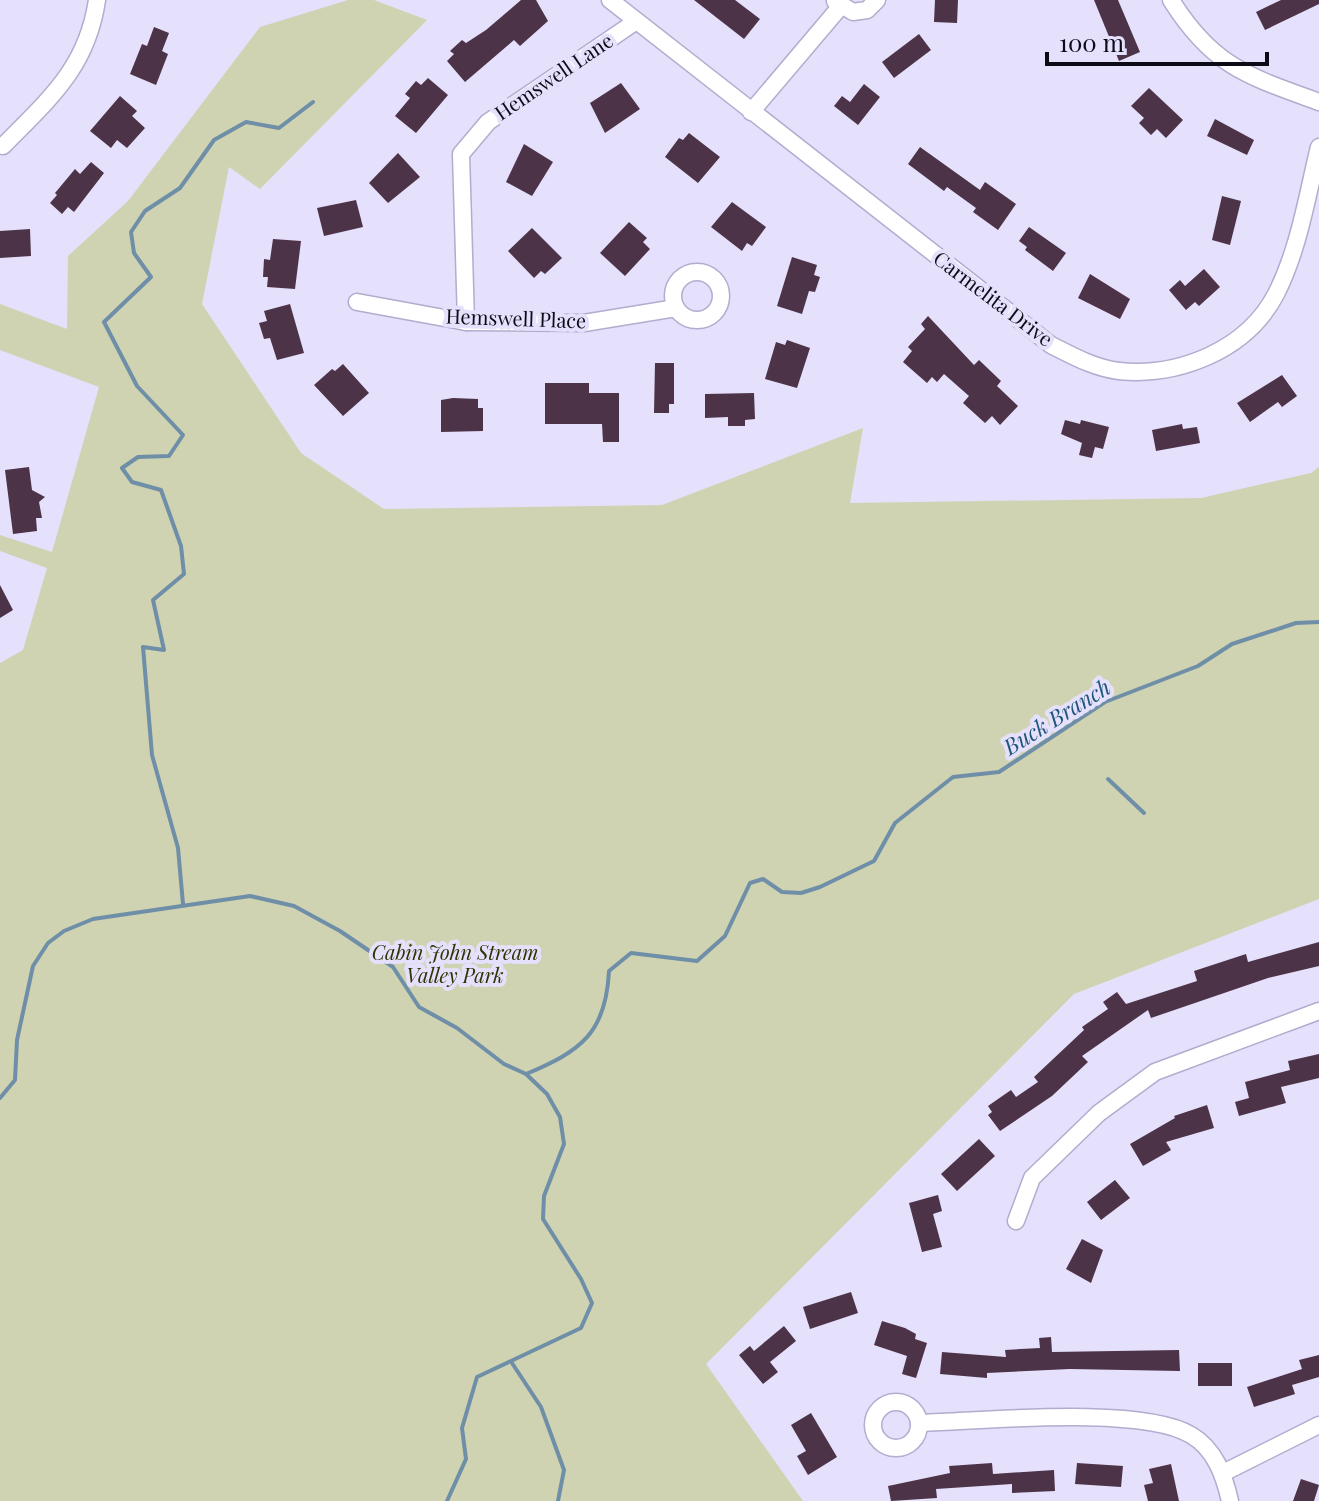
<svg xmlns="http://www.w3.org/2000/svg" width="1319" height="1501" font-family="'Playfair Display',serif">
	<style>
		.green { fill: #d0d3b1 }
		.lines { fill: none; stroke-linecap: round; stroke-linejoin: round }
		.stream { stroke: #6f8fa8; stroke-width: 4 }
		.building { fill: #4d3348 }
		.street-casing { stroke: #b2acce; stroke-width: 19 }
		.street { stroke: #fff; stroke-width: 16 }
		.labels { text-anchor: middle; stroke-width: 8; stroke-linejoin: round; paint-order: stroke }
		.street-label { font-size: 20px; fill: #0c0a15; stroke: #e5e0fc }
		.park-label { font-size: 20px; font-style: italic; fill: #313202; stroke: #e5e0fc }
		.water-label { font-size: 22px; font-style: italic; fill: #21567b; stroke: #e5e0fc }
	</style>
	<rect width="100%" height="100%" fill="#e5e0fc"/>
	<path class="green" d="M348,0H374L427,20L260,189L229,167L202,304L301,453L384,509L662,505L863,428L850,503L1201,498L1311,473L1319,467V899L1074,994L706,1364L803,1501H0V663L23,650L47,568L0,551V535L52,552L99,387L0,350V304L67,329L68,256L128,201L260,27Z"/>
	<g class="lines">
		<g class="stream">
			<path d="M1108,779L1144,813"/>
			<path d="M183,904L178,848L152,755L143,647L164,650L153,600L184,574L181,546L161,490L132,482L122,468L138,457L169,456L183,435L137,386L104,322L151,277L134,253L131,232L145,211L180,188L214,140L246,122L279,128L313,102"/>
			<path d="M526,1074C581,1051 606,1033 609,971L631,953L697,961L725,936L750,883L763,879L782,892L801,893L820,887L874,861L895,823L953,777L999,772L1105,702L1198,666L1232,644L1296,623L1319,622"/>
			<path d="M0,1098L15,1080L17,1040L33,966L48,943L64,931L93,919L250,896L294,906L340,931L393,967L419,1007L457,1028L504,1064L526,1074L547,1094L560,1117L564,1144L544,1196L543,1219L581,1279L592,1303L581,1328L477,1377L462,1428L466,1459L447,1501"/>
			<path d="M512,1363L541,1407L564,1470L558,1501"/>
		</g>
	</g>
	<g class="building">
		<path d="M521,0H536L548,21L520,46L514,40L465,82L447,61L454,54L450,51L462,40L466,43L486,30Z"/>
		<path d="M694,0H735L760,19L744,39Z"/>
		<path d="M935,0H958L957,23L934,22Z"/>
		<path d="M1094,0H1118L1140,52L1119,61Z"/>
		<path d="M1281,0H1319V4L1265,30L1256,12Z"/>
		<path d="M154,27L169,33L162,51L168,54L156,85L130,74L142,44L147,46Z"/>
		<path d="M919,34L931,50L894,78L882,62Z"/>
		<path d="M428,78L448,95L416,133L395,116L410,98L405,94L416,81L421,85Z"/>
		<path d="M621,83L640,109L605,133L590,103Z"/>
		<path d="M864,84L880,97L858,125L834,106L842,96L850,102Z"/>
		<path d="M1149,88L1183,120L1166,138L1157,129L1151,135L1139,123L1144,118L1131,106Z"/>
		<path d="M120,96L137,111L132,116L145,128L127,148L117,140L111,148L90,131Z"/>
		<path d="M1215,119L1254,140L1247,155L1207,136Z"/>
		<path d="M689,133L720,157L698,183L665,157L679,138L683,140Z"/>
		<path d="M524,144L553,162L532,196L506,182Z"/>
		<path d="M920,147L980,190L985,182L1016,204L998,230L973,212L976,208L947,187L944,191L908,164Z"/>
		<path d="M398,153L420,177L388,203L369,183Z"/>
		<path d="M91,162L104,173L74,212L68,207L62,214L50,203L57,195L55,193L75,169L80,174Z"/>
		<path d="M1222,196L1241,201L1230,245L1212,240Z"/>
		<path d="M356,200L363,227L324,236L317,208Z"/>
		<path d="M732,202L766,227L752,246L747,243L742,251L711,227Z"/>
		<path d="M629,222L647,238L643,242L650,249L625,276L600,253Z"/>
		<path d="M1029,227L1066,253L1053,271L1025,250L1027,247L1019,241Z"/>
		<path d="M532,228L562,258L545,274L541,271L534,278L508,251Z"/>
		<path d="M30,229L31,256L0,258V231Z"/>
		<path d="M273,239L301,241L295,289L267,287L268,277H263L264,259L270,260Z"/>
		<path d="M792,257L817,265L814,275L820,277L815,292L809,291L802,314L777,306Z"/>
		<path d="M1204,269L1220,287L1199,306L1195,302L1186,310L1169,290L1180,280L1185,286Z"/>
		<path d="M1090,274L1130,299L1120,319L1078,298Z"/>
		<path d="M290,304L304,353L277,360L270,338L264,339L259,323L267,321L264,311Z"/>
		<path d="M928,316L974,365L979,360L1001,381L997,386L1018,406L1000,425L992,416L985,423L963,403L969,396L944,374L937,382L932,377L927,383L903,362L912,351L908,347L925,329L921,324Z"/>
		<path d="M787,340L810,348L797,388L765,379L776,342L785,345Z"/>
		<path d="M655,363H674V404H669V413H654Z"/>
		<path d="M343,364L369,393L343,416L314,385L332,369L335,371Z"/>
		<path d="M1282,375L1297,396L1282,407L1278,402L1250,422L1237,403Z"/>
		<path d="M545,383H589V393H619V442H603L602,424H545Z"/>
		<path d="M754,393L755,419L745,420V426H728V417L705,418V394Z"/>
		<path d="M453,398L478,399V408H483V431L441,432V400Z"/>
		<path d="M1065,420L1080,424L1081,420L1109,427L1103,449L1095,447L1092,458L1079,455L1082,443L1061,434Z"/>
		<path d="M1182,424L1183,429L1197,427L1200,443L1156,451L1152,430Z"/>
		<path d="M29,467L32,490L45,497L39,502L42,518H36L37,531L13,534L5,470Z"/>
		<path d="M0,585L13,610L0,618Z"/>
		<path d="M1319,942V966L1268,978L1151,1018L1148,1010L1082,1056L1088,1062L1052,1096L1000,1131L988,1115L992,1112L988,1106L1011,1090L1016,1097L1038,1082L1034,1077L1084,1030L1082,1027L1108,1009L1103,1002L1117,992L1126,1004L1197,981L1194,971L1246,954L1248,962Z"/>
		<path d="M1319,1054V1078L1281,1087L1286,1103L1239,1116L1235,1102L1249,1098L1245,1082L1290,1070L1288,1061Z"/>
		<path d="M1207,1105L1214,1128L1166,1142L1171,1150L1143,1166L1130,1144L1175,1118L1174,1116Z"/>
		<path d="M979,1139L995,1156L957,1191L941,1174Z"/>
		<path d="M1115,1180L1130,1198L1101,1220L1087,1202Z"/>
		<path d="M938,1195L942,1211L933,1214L942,1247L922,1252L909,1203Z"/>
		<path d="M1082,1239L1103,1250L1091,1283L1066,1269Z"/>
		<path d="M851,1292L858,1313L810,1329L803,1307Z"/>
		<path d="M882,1321L905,1328L916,1334L915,1339L927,1343L916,1378L902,1374L907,1356L874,1345Z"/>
		<path d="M784,1326L796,1341L770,1362L778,1372L763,1384L739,1355L750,1346L754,1351Z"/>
		<path d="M1051,1337L1052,1352L1179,1350L1180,1371L1070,1369L987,1373V1378L940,1374L942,1352L1006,1357L1005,1350L1040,1348L1039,1338Z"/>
		<path d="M1319,1355V1377L1292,1385L1295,1394L1254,1407L1247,1387L1302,1369L1299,1360Z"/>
		<rect x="1198" y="1363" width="34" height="23"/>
		<path d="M811,1413L837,1457L808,1475L797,1456L806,1451L791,1425Z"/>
		<path d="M992,1463L993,1474L1054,1470L1055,1491L1012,1493V1484L936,1489L937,1498L891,1501L888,1486L950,1473L949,1466Z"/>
		<path d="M1077,1463L1123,1466L1121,1487L1075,1484Z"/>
		<path d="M1171,1464L1179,1501H1148L1144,1485L1153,1483L1149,1469Z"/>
		<path d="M1301,1479L1319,1485L1314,1501H1293Z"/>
	</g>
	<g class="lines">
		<defs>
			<g id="street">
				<path d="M610,0L1051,345C1073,356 1094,368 1119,371C1179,377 1247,350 1276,294C1299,249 1307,196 1319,147"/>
				<path d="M1171,0C1213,67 1248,76 1319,102"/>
				<path d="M835,1L853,12L867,10L877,0"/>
				<path d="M751,112L840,7"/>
				<path d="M3,146C49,99 87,68 97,0"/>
				<circle cx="697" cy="296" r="24"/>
				<path d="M357,302L466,322L584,323L676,308"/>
				<path d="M466,322L461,154L488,122L635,22"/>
				<path d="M1016,1221L1032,1178L1099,1113L1155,1072L1319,1011"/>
				<circle cx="896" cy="1425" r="23"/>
				<path d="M919,1423C981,1421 1142,1405 1191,1435C1215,1449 1224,1475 1230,1501"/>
				<path d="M1223,1473L1319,1425"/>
			</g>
		</defs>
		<use href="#street" class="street-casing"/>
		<use href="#street" class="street"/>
	</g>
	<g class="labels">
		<g class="street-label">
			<text transform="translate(554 77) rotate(-34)" y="7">Hemswell Lane</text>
			<text transform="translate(993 299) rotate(37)" y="7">Carmelita Drive</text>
			<text transform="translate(516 319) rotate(2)" y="7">Hemswell Place</text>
		</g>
		<g class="park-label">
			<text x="455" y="960">Cabin John Stream<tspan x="455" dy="23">Valley Park</tspan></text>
		</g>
		<g class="water-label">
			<text transform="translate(1057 717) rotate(-32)" y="8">Buck Branch</text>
		</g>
	</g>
	<path d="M1047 52v12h220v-12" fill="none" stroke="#0c0a15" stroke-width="4"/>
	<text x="1059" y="52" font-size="24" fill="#0c0a15" stroke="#e5e0fc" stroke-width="6" paint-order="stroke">100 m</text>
</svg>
